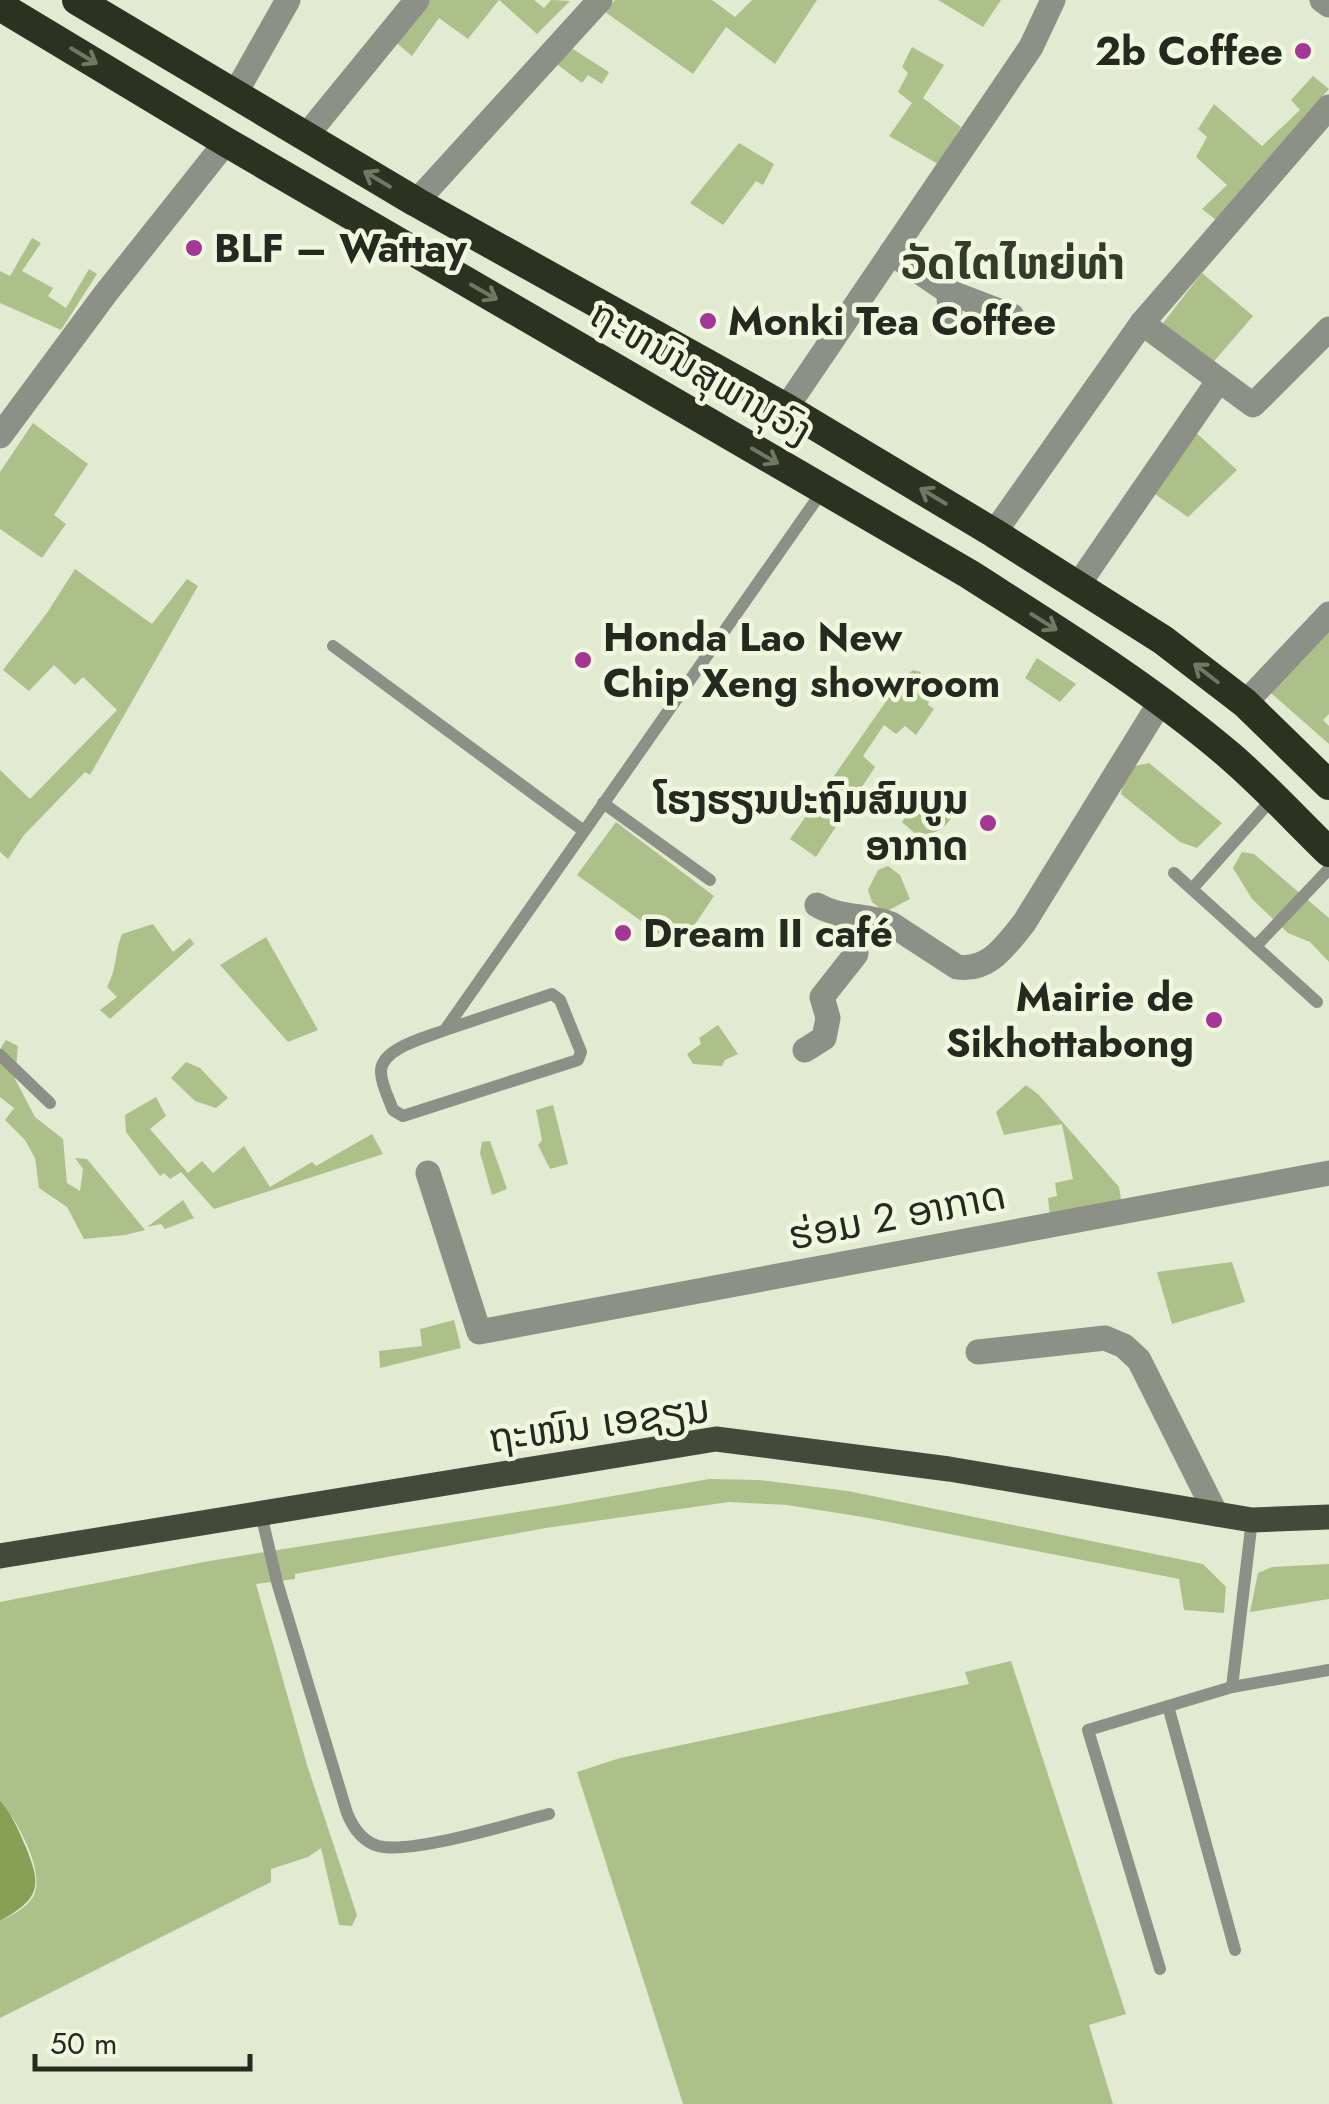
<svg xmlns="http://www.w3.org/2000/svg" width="1329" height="2104" font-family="Jost,'Noto Sans Lao',sans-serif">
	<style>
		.green { fill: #adc089 }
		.water { fill: #88a056 }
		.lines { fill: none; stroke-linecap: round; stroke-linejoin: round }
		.lane { stroke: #8c9086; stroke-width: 12 }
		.street { stroke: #8c9086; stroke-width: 25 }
		.primary { stroke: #444a39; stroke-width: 25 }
		.highway { stroke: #2b321f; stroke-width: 30 }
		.oneway { stroke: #707762 }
		.poi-dot { fill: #a43695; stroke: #eff8df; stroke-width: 4 }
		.labels { text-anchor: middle; stroke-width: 9; stroke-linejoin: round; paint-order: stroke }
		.poi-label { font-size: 40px; font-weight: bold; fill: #25291f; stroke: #eff8df; text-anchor: start }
		.street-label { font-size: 40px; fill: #25291f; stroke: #eff8df }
		.quarter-label { font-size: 45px; font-weight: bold; fill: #343b28; stroke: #eff8df }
	</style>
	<rect width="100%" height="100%" fill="#e2ebd2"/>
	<g class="green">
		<path d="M429,0H534L544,8L551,0L570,1L537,34L499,0L468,39L439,18L412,56L394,41Z"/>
		<path d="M615,0H712L735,17L752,0H817L775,64L726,27L693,74L605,12Z"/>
		<path d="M938,0H1001L983,27Z"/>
		<path d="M568,46L609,72L602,84L588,75L582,83L554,62Z"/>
		<path d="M912,47L944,65L923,98L961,127L938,164L889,136L912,103L898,92L908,73L902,67Z"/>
		<path d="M1313,76L1329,89L1216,220L1202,209L1227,185L1196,157L1207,137L1198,129L1214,104L1262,146L1300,110L1291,100Z"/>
		<path d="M739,143L774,164L763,185L756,181L723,225L690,203Z"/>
		<path d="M32,238L41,243L22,271L53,288L48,296L66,308L89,269L97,274L61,330L0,303V271L10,276Z"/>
		<path d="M1202,273L1253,316L1210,366L1160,327Z"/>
		<path d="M33,423L88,464L54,515L66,524L42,558L0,529V472Z"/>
		<path d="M1192,429L1237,470L1188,517L1149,490Z"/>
		<path d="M75,569L152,624L187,579L198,586L90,775L85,772L24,835L8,859L0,852V770L30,799L117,710L83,677L75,685L54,665L29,691L3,670L47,613Z"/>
		<path d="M1329,629V714L1323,720L1329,726V744L1271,693Z"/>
		<path d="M1037,658L1076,684L1060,702L1025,678Z"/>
		<path d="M913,670L921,672L916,681L922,684L920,692L930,698L928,705L934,709L916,735L905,726L896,734L884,725L863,756L875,767L816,857L790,839L901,680Z"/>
		<path d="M1149,763L1222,823L1197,848L1180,842L1121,794L1125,768Z"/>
		<path d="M919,797L939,799L954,811C948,829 935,834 918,836L902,822Z"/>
		<path d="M616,822L714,896L679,948L577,875Z"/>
		<path d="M1242,852L1254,854L1329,918V962L1310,942L1288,933L1252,899L1233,868Z"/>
		<path d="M888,866L900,875L910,899L885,912L872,902L868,890L878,870Z"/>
		<path d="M153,924L173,952L190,938L194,944L110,1019L100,1010L117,997L107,987C118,966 114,954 122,934Z"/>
		<path d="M266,937L318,1030L288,1042L220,965Z"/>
		<path d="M718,1025L738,1054L725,1060L722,1066L693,1064L687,1054L701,1044L699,1038Z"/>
		<path d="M6,1040L18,1046L15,1079L35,1117L63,1139L67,1183L80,1191L83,1169L75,1158L87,1159L145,1230L125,1235L84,1239L67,1207L39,1188L35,1158L25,1140L5,1120L14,1108L0,1097V1049Z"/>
		<path d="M186,1062L200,1068L228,1098L216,1108L195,1101L171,1078Z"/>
		<path d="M1026,1085L1039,1095L1119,1187L1122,1205L1050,1217L1048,1198L1057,1196L1055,1183L1073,1179L1062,1124L1004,1135L996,1112Z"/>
		<path d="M156,1097L166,1116L150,1129L188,1173L202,1161L213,1173L244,1146L270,1187L312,1162L316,1166L372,1134L383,1154L214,1209L181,1172L170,1179L164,1173L160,1176L126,1132L125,1115Z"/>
		<path d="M553,1105L568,1164L550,1169L538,1145L542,1140L536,1110Z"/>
		<path d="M490,1141L507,1189L492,1195L480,1153L482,1142Z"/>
		<path d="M183,1200L194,1218L165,1229L161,1224L147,1227Z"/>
		<path d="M1232,1262L1245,1302L1172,1324L1157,1272Z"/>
		<path d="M454,1320L461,1348L380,1368L379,1351L422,1346L420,1329Z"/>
		<path d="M709,1479L759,1480L848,1491L1203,1564L1226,1587L1224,1613L1184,1610L1179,1579L863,1517L787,1505L729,1502L546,1528L295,1574V1579L256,1584L307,1765L357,1915L352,1926L339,1925L321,1848L308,1857L271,1869V1882L0,2018V1921C12,1915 25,1909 33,1897C47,1873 16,1819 0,1800V1602L209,1561L562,1505Z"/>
		<path d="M1329,1564V1599L1250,1612L1258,1573L1272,1567Z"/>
		<path d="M1011,1661L1126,2014L1089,2025L1113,2104H683L577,1772L620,1758L969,1684L965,1672Z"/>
	</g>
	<path class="water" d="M0,1800C11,1813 17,1827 24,1843C42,1885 42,1898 0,1921Z"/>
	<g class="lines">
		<g class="lane">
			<path d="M333,646L584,831"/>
			<path d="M603,803L710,880"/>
			<path d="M1174,873L1317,1002"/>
			<path d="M1192,889L1273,798"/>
			<path d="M1256,946L1329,869"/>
			<path d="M445,1030L552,994L560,1000L581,1052L578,1060L403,1116L393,1110C389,1099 381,1084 381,1072C380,1048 428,1037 445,1030L823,490"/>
			<path d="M0,1055L50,1103"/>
			<path d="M261,1514L277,1582L347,1813C353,1828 362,1841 378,1846C412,1855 512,1823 549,1814"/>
			<path d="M1232,1687L1252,1520"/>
			<path d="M1168,1706L1235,1950"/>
			<path d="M1160,1969L1088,1730L1232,1687L1329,1670"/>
		</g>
		<g class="street">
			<path d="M1322,0L1329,5"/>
			<path d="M235,94L288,0"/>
			<path d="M306,136L417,0"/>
			<path d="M416,202L600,0"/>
			<path d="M891,253L949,292L1012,316"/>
			<path d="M949,292L950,319"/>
			<path d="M1219,380L1253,405L1329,329"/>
			<path d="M786,408L1031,47L1053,0"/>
			<path d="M0,436L106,293L226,142"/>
			<path d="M994,533L1142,323L1329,107"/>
			<path d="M1078,585L1219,380L1142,323"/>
			<path d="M1245,703L1329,614"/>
			<path d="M817,905C841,919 866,914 891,924L957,967C989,972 1006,945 1024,923L1161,701"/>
			<path d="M805,1050L824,1038L828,1018L822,997L856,954L855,938L839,916"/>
			<path d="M428,1173L479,1332L1329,1173"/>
			<path d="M978,1352L1105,1338L1124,1346L1139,1360L1216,1514"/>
		</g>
		<path class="primary" d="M0,1556L716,1439L949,1469L1252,1520L1329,1517"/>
		<g class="highway">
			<path d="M77,0L416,202L786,408L994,533L1163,640L1245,703L1329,785"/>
			<path d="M0,6L226,142L969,574C1058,631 1148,686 1229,755C1264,785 1296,820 1329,852"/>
		</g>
	</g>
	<defs><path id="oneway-shaft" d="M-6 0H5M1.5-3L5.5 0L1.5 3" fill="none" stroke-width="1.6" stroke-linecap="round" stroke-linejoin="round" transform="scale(2.5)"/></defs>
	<g class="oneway">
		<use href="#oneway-shaft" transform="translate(84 56) rotate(31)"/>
		<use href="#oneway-shaft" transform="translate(377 179) rotate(-149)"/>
		<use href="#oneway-shaft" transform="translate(484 292) rotate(30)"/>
		<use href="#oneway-shaft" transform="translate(765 456) rotate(30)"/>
		<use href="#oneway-shaft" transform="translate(933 496) rotate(-149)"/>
		<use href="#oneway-shaft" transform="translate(1044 622) rotate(32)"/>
		<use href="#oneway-shaft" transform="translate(1206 673) rotate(-142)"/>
	</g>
	<g class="poi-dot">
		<circle cx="1303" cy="51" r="10"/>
		<circle cx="194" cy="248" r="10"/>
		<circle cx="708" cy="321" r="10"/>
		<circle cx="583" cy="660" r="10"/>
		<circle cx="988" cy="823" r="10"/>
		<circle cx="623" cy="933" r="10"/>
		<circle cx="1214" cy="1020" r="10"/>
	</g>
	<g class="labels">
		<g class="poi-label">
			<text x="1283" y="65" text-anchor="end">2b Coffee</text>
			<text x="214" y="262">BLF – Wattay</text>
			<text x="728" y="335">Monki Tea Coffee</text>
			<text x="603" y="651">Honda Lao New<tspan x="603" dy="46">Chip Xeng showroom</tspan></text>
			<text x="968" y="814" text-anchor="end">ໂຮງຮຽນປະຖົມສົມບູນ<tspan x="968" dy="46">ອາກາດ</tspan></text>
			<text x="643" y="947">Dream II café</text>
			<text x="1194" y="1011" text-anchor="end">Mairie de<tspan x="1194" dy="46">Sikhottabong</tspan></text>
		</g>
		<g class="street-label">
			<text transform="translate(701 372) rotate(30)" y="14">ຖະຫນົນສຸພານຸວົງ</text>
			<text transform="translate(897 1215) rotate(-11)" y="14">ຮ່ອມ 2 ອາກາດ</text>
			<text transform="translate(599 1423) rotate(-8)" y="14">ຖະໜົນ ເອຊຽນ</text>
		</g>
		<g class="quarter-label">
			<text x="1013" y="279">ວັດໄຕໄຫຍ່ທ່າ</text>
		</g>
	</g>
	<path d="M35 2054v15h215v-15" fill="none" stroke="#25291f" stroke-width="5"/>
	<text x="50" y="2054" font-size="30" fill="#25291f" stroke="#eff8df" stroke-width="8" paint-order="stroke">50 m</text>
</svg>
